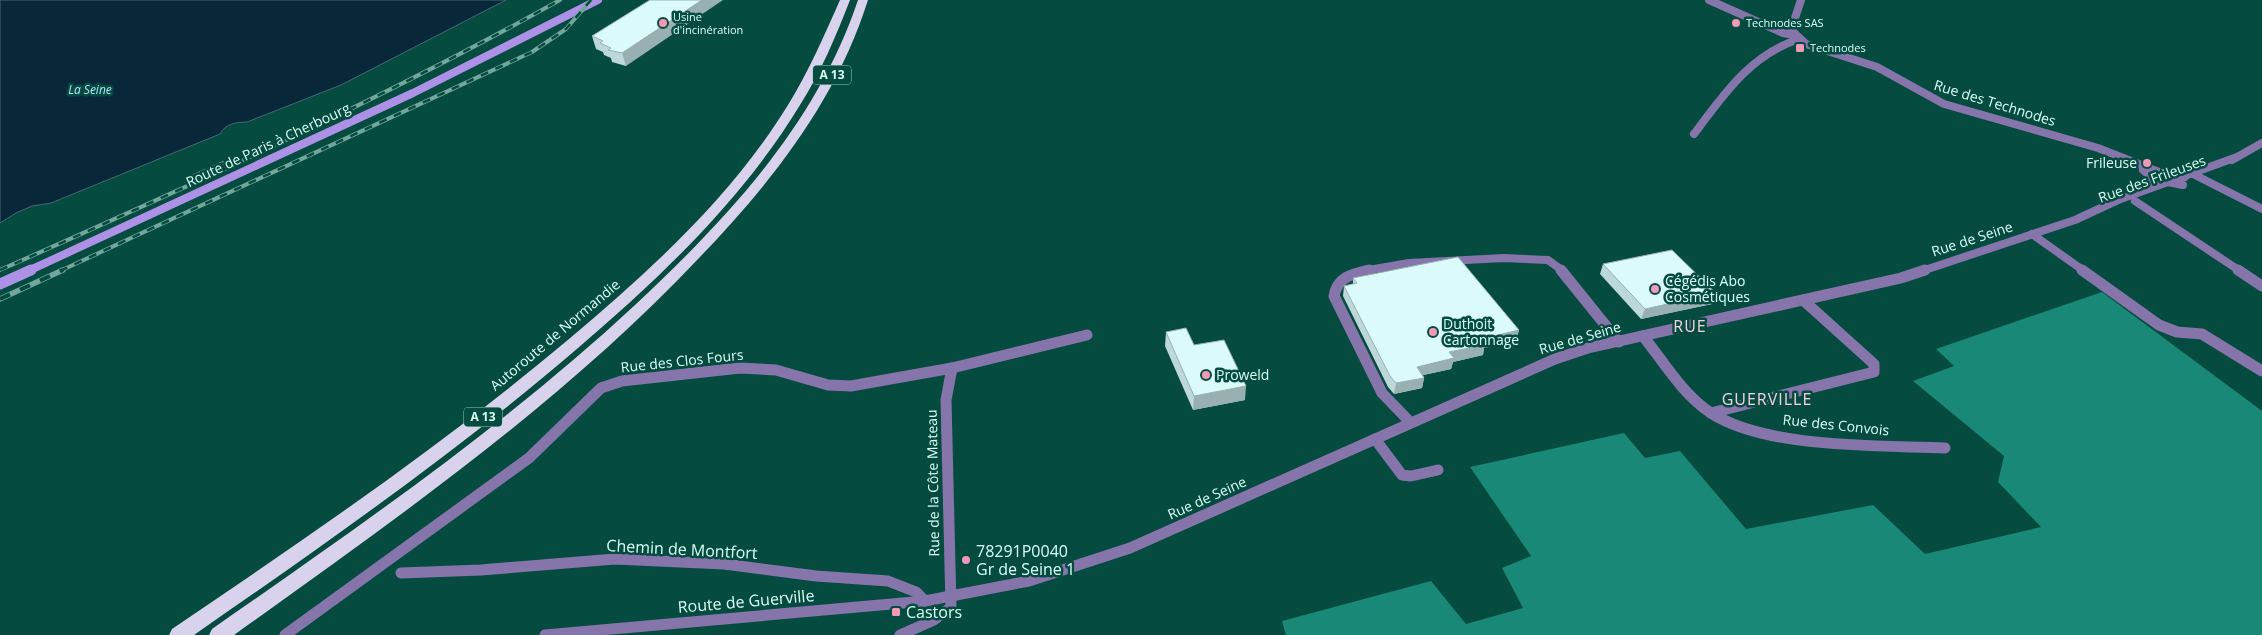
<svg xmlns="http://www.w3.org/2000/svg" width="2262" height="635" font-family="'Open Sans',sans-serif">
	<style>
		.forest { fill: #198876 }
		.water { fill: #082739; stroke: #476871 }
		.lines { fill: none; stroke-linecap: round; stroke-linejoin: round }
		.minor-far1 { stroke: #8675ab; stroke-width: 8 }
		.minor { stroke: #8675ab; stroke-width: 11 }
		.tertiary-far1 { stroke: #8675ab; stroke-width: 8 }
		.tertiary { stroke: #8675ab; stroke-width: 11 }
		.secondary-far1 { stroke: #ad91e6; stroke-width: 8 }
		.secondary { stroke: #ad91e6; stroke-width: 11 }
		.motorway { fill: #d9d2ec; fill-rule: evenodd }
		.rail-far1-casing { stroke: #72a79c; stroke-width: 4 }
		.rail-casing { stroke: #72a79c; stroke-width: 5.5 }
		.rail-far1 { stroke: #064b40; stroke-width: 2.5; stroke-dasharray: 8; stroke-linecap: butt }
		.rail { stroke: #064b40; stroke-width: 4; stroke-dasharray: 11; stroke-linecap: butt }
		.wall { fill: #bcd8d8 }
		.shaded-wall { fill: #99b0b0 }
		.building { fill: #dbfbfb; stroke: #99b0b0 }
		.poi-dot { fill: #f09ab7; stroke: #064b40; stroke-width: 2 }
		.labels { text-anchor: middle; stroke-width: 5; stroke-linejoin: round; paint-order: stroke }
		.far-poi-label { font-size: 11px; fill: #d9fff5; stroke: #064b40; text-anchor: start }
		.shield { fill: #064b40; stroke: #9ac9bf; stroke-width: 1 }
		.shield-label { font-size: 12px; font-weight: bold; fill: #d9fff5 }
		.far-water-label { font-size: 12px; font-style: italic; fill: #b5e0fe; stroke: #064b40 }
		.street-label { font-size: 14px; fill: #d9fff5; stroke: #064b40 }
		.poi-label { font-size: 14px; fill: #d9fff5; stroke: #064b40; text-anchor: start }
		.quarter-label { font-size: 16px; letter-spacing: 1px; fill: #f5d3dd; stroke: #064b40 }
		.near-street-label { font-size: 16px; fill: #d9fff5; stroke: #064b40 }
		.near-poi-label { font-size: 16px; fill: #d9fff5; stroke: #064b40; text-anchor: start }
	</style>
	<rect width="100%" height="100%" fill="#064b40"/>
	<path class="forest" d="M2102,292L2262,411V635H1286L1282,621L1431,581L1466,624L1523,608L1502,568L1531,556L1470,467L1624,433L1645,458L1680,451L1746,529L1873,505L1925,554L2041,527L1998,482L2004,456L1913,381L1954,366L1936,349Z"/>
	<path class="water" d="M0,0H506L341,85L247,122C236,122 225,124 220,134L51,203L32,206L16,213L0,223Z"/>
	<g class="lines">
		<g class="minor-far1">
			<path d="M1709,0L1783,33L1794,35"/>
			<path d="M1801,0L1791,30L1806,44L1877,67L1944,104L2098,148L2164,174L2185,177"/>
			<path d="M1694,134C1724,94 1750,55 1799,39"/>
			<path d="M2193,174L2262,209"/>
			<path d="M2162,181L2183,185"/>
			<path d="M2140,192L2152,182L2150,176L2143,170"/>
			<path d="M2135,201L2240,271"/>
			<path d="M2032,234L2084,271"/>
			<path d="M1363,271L1409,263L1504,258L1548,260L1563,271"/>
		</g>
		<g class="minor">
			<path d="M1369,270C1352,274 1337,277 1334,296L1382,393L1410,422"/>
			<path d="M1561,270L1619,342"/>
			<path d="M2082,270L2159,325L2177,332L2202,334L2262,371"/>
			<path d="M2238,270L2262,286"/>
			<path d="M1643,336C1663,361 1683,395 1711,413C1767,449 1879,445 1945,448"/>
			<path d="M1711,413L1874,372V364L1803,300"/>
			<path d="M1375,439L1402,475L1411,476L1438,470"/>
			<path d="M401,573L481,570L615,559L724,564L816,576L888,581L916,592L925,601"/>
			<path d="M285,635L529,458L601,388L622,381L740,368L776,370L828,385L851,386L952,368L1087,335"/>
			<path d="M900,635L934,620L951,607L946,400L952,368"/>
		</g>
		<g class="tertiary-far1">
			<path d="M2232,160L2262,143"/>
			<path d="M1922,271L2075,220L2118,200L2237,157"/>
		</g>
		<path class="tertiary" d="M545,635L925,601L1029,581L1130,548L1555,359L1588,348L1901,278L1925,270"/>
		<path class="secondary-far1" d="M28,271L413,93L598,0"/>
		<path class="secondary" d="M0,284L31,270"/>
		<g class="motorway">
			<path d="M840,0H850C836,36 821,72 800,105C743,199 661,277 578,348C457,452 325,544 194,635H169L172,629C308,537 443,445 569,339C650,271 732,196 788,105C809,71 824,36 840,0Z"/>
			<path d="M858,0H868C836,101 772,182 699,258C562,403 396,519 234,635H209L212,629C358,527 505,426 635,305C728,218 817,123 858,0Z"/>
		</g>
		<defs>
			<g id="rail-far1">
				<path d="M189,178L223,163"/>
				<path d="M0,270C190,186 379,101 560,0"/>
				<path d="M60,271L532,52L566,29L591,0"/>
			</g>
			<path id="rail" d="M0,299L63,270"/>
		</defs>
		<use href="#rail-far1" class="rail-far1-casing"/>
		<use href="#rail" class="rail-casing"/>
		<use href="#rail-far1" class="rail-far1"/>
		<use href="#rail" class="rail"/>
	</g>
	<g class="wall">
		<path d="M650,0L626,66L612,62L611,58L604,55L603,52L596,49L592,36Z"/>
		<path d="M1603,264L1712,304L1641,319L1600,274Z"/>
		<path d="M1353,278L1519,330L1516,341L1484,348L1483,355L1453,362L1451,369L1423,375L1424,378L1422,388L1394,394L1388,387L1343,296L1344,286L1353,284Z"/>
		<path d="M1166,332L1194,345L1245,400L1193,410L1165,346Z"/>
	</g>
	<g class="shaded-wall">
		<path d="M702,0H723L626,66L622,53Z"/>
		<path d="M1716,293L1712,304L1641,319L1645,309Z"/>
		<path d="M1519,330L1516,341L1484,348L1483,355L1453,362L1451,369L1415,377L1417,367L1481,339Z"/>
		<path d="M1424,378L1422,388L1394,394L1396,383Z"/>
		<path d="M1246,386L1245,400L1193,410L1194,396Z"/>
	</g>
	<g class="building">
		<path d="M650,0H702L622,53L608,50L611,48L600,43L603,41L592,36Z"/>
		<path d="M1672,250L1716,293L1645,309L1603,264Z"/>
		<path d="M1458,257L1519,330L1481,339L1485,345L1449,352L1454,358L1417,367L1424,378L1396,383L1390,376L1344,286L1357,283L1353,278Z"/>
		<path d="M1186,328L1194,345L1224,340L1246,386L1194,396L1166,332Z"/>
	</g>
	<g class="poi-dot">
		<circle cx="663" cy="23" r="5"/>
		<circle cx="1736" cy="23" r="5"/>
		<rect x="1795" y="43" width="10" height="10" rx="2.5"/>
		<circle cx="2147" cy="163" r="5"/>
		<circle cx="1655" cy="289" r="5"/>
		<circle cx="1433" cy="332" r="5"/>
		<circle cx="1206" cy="375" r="5"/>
		<circle cx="966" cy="560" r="5"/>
		<rect x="891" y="607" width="10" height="10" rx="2.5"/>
	</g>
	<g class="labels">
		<g class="far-poi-label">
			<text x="673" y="21">Usine<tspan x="673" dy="13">d'incinération</tspan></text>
			<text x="1746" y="27">Technodes SAS</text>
			<text x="1810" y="52">Technodes</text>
		</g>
		<g class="shield">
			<rect x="813" y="65.5" width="38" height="19" rx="4"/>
			<rect x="464" y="407.5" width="38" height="19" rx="4"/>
		</g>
		<g class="shield-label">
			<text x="832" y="79">A 13</text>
			<text x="483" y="421">A 13</text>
		</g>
		<g class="far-water-label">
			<text x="90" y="94">La Seine</text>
		</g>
		<g class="street-label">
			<text transform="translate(1995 103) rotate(17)" y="5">Rue des Technodes</text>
			<text transform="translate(268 145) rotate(-25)" y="5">Route de Paris à Cherbourg</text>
			<text transform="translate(2152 179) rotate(-20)" y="5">Rue des Frileuses</text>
			<text transform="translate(1972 239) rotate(-18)" y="5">Rue de Seine</text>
			<text transform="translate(555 335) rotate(-40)" y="5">Autoroute de Normandie</text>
			<text transform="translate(1580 338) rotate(-16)" y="5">Rue de Seine</text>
			<text transform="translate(682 361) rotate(-6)" y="5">Rue des Clos Fours</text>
			<text transform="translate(1836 425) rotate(6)" y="5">Rue des Convois</text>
			<text transform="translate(933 483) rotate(-91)" y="5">Rue de la Côte Mateau</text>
			<text transform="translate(1207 498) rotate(-24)" y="5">Rue de Seine</text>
		</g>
		<g class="poi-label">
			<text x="2137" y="168" text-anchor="end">Frileuse</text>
			<text x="1665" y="286">Cégédis Abo<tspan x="1665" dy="16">Cosmétiques</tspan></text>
			<text x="1443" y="329">Duthoit<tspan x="1443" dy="16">Cartonnage</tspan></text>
			<text x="1216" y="380">Proweld</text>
		</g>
		<g class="quarter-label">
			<text x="1690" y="332">RUE</text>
			<text x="1767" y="405">GUERVILLE</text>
		</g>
		<g class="near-street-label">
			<text transform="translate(682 549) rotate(3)" y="6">Chemin de Montfort</text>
			<text transform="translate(746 601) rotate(-5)" y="6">Route de Guerville</text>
		</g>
		<g class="near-poi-label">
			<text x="976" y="557">78291P0040<tspan x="976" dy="18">Gr de Seine 1</tspan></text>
			<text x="906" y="618">Castors</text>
		</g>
	</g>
</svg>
